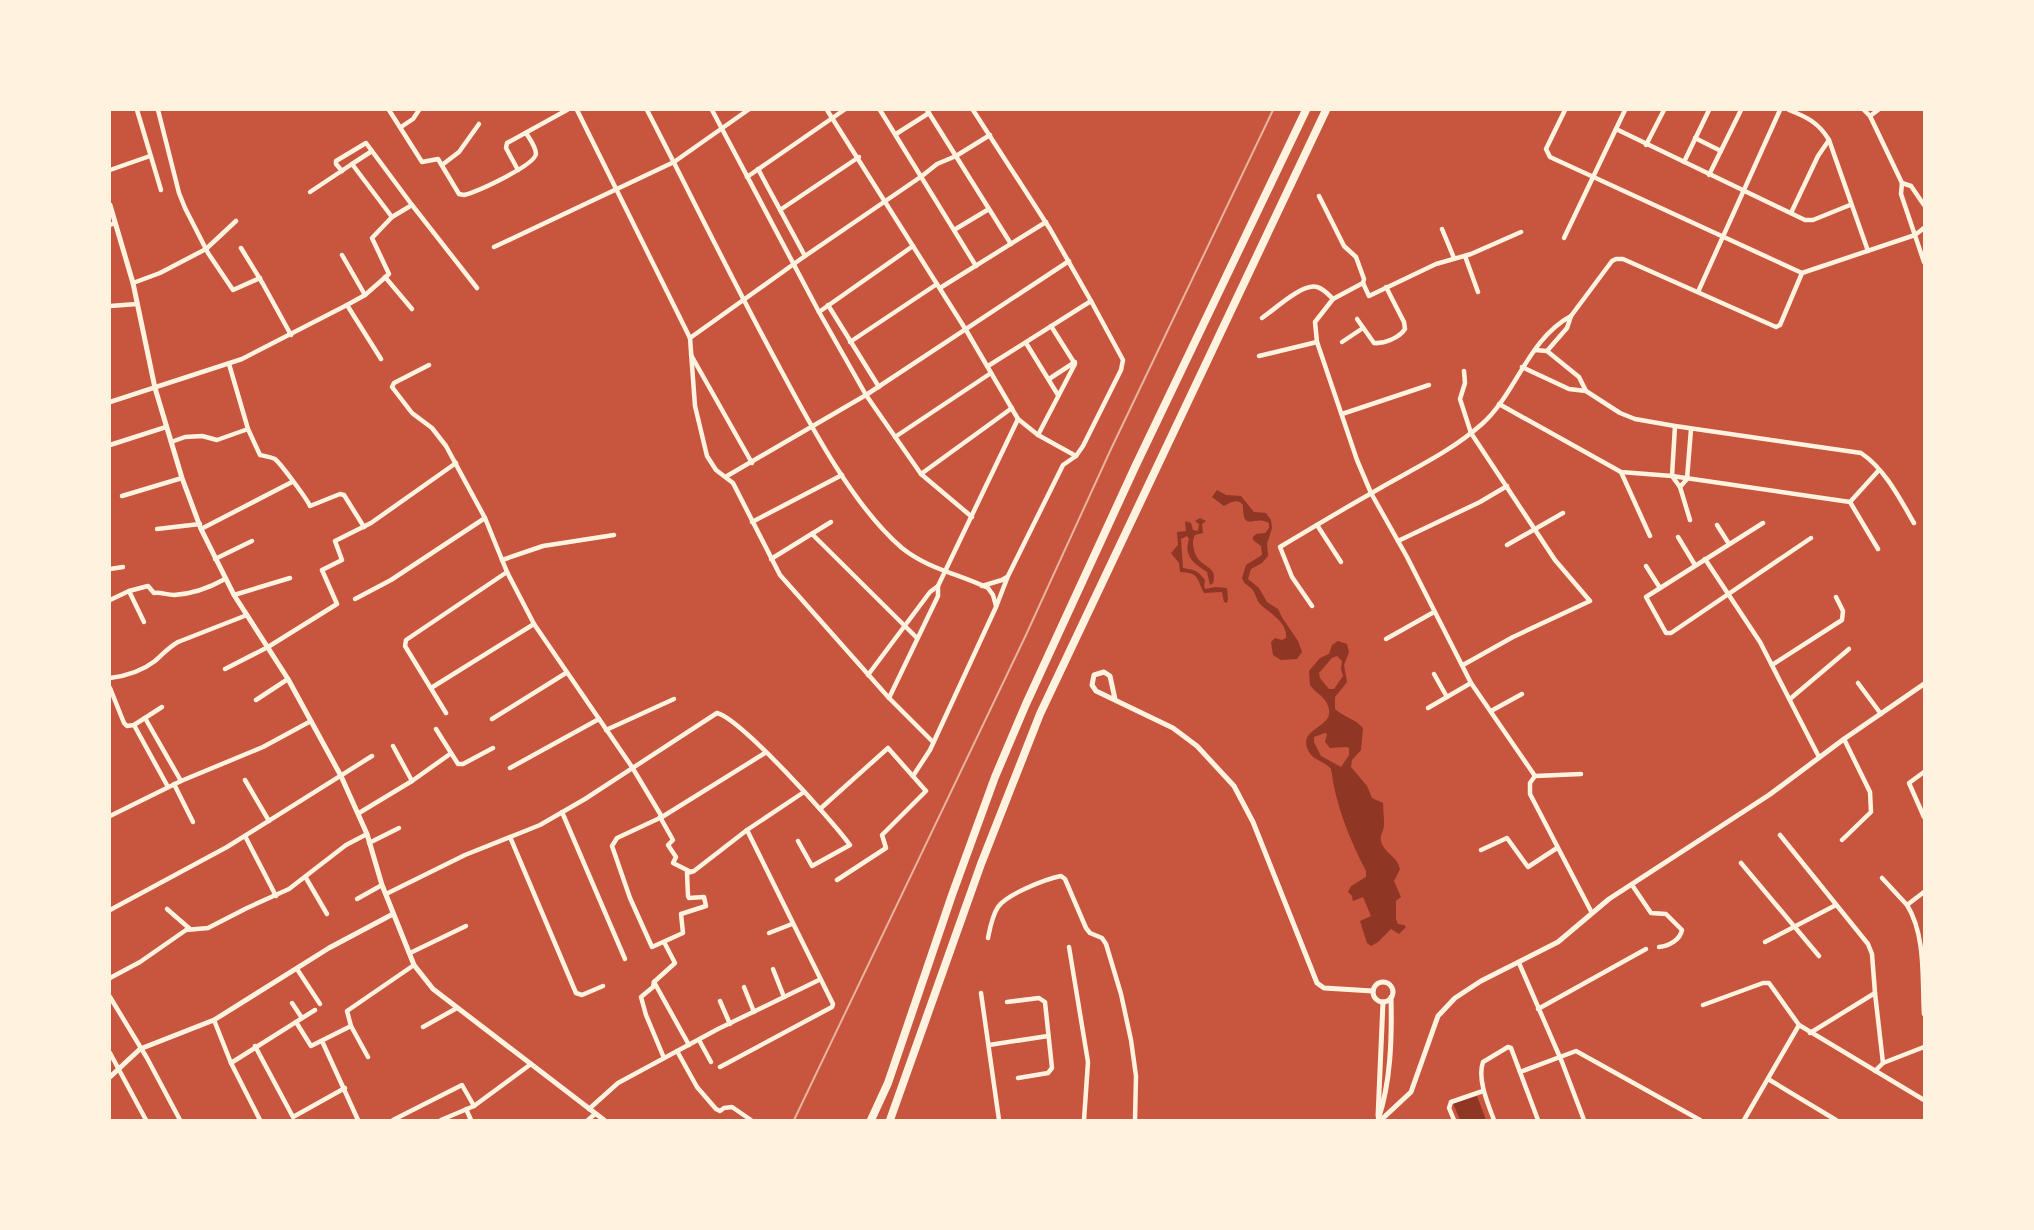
<svg xmlns="http://www.w3.org/2000/svg" width="2034" height="1230" font-family="'Crimson Pro',serif">
	<style>
		.water { fill: #8f3625; fill-rule: evenodd }
		.lines { fill: none; stroke-linecap: round; stroke-linejoin: round }
		.minor { stroke: #fff3e0; stroke-width: 4.5 }
		.tertiary { stroke: #fff3e0; stroke-width: 5 }
		.motorway { stroke: #fff3e0; stroke-width: 8 }
		.rail { stroke: #e9b49f; stroke-width: 2 }
	</style>
	<rect width="100%" height="100%" fill="#c8553d"/>
	<g class="water">
		<path d="M1217,490L1226,495L1241,496L1254,512L1266,513L1271,520L1272,528L1267,544L1268,556L1262,563L1251,569L1248,579L1259,588L1267,602L1278,609L1283,619L1298,641L1302,652L1297,659L1281,660L1273,655L1271,642L1275,638L1282,640L1286,638C1288,623 1271,614 1261,605C1256,600 1256,593 1251,588C1246,584 1244,584 1242,578L1246,565L1262,555L1261,546L1253,540V537L1256,534L1265,533L1269,528V523C1253,514 1243,534 1243,505C1237,498 1231,502 1224,506L1212,497Z"/>
		<path d="M1200,518L1206,521L1202,524L1203,533L1195,535C1192,542 1193,543 1194,550C1198,569 1219,564 1213,583L1210,585L1207,572C1195,564 1183,557 1189,539L1187,536L1181,539L1183,568C1193,570 1197,569 1205,580L1204,587L1206,589L1215,587L1227,588L1228,599L1227,603L1224,602L1222,592L1204,593C1196,577 1199,573 1180,572L1179,563L1171,553L1178,545L1177,532L1186,531L1185,521L1191,523L1193,530L1198,531L1199,524L1195,521Z"/>
		<path d="M1338,641L1347,644L1349,652L1344,665L1347,682L1335,697V709C1345,718 1354,718 1363,728L1361,750L1352,760L1351,767L1367,786L1372,798L1383,803C1383,810 1384,816 1384,822C1385,832 1377,836 1383,846C1388,855 1397,857 1400,869L1394,881L1401,897L1396,901V919L1398,924L1404,925L1406,927L1399,934L1391,929L1378,942L1371,946L1367,943L1360,921L1371,916L1363,897L1353,901L1352,896L1348,892L1351,886L1366,877V871C1349,838 1336,806 1331,769C1325,761 1314,761 1309,752C1295,727 1337,729 1328,706C1325,696 1315,693 1310,685L1309,671L1320,658L1329,654L1332,645ZM1337,656L1342,661L1341,669L1343,676L1334,689H1329L1320,678L1319,673L1332,658ZM1325,733L1327,734L1325,742L1330,748L1346,747L1349,748V755L1341,767L1321,756L1314,742V737Z"/>
		<path d="M1477,1096L1486,1120H1460L1453,1103Z"/>
	</g>
	<g class="lines">
		<g class="minor">
			<path d="M137,110L161,190"/>
			<path d="M158,110L179,193L185,208L208,253L233,290L260,278"/>
			<path d="M389,110L422,162L438,159L459,194L464,195C476,192 534,166 536,154C536,147 529,138 526,133"/>
			<path d="M577,110L690,338L695,406L707,456L716,470L733,483L780,575L889,698L933,742"/>
			<path d="M647,110C692,197 735,286 782,372C812,428 854,507 902,548C928,569 959,574 988,588L993,595L996,606"/>
			<path d="M712,110L819,312L866,395L921,474L972,517"/>
			<path d="M827,110L966,330L1018,419L1038,435L1076,456"/>
			<path d="M880,110L976,266"/>
			<path d="M927,110L1011,244"/>
			<path d="M1565,110L1546,149L1550,157L1802,273L1915,235L1924,228"/>
			<path d="M1789,110C1807,117 1819,123 1829,140L1868,251"/>
			<path d="M1864,110L1870,116L1902,183L1901,194L1924,262"/>
			<path d="M1870,116L1878,110"/>
			<path d="M401,127L413,119L419,110"/>
			<path d="M1616,129L1805,220H1813L1850,205"/>
			<path d="M896,134L929,113"/>
			<path d="M1695,138L1721,151"/>
			<path d="M1646,145L1664,110"/>
			<path d="M1684,162L1709,110"/>
			<path d="M352,164L372,151"/>
			<path d="M442,165L459,152L479,124"/>
			<path d="M758,169L805,256"/>
			<path d="M110,170L150,156"/>
			<path d="M518,170L506,148L507,143L567,110"/>
			<path d="M342,171L336,164V161L366,143L412,205L392,217L372,238L389,274L365,295L347,305"/>
			<path d="M1709,175L1741,110"/>
			<path d="M747,177L844,110"/>
			<path d="M1902,183L1911,186L1924,205"/>
			<path d="M310,192L352,164L392,217"/>
			<path d="M1319,196L1344,246L1356,257L1364,279L1363,283L1369,296L1436,264L1471,254L1521,232"/>
			<path d="M412,205L477,288"/>
			<path d="M780,210L859,157"/>
			<path d="M1791,213L1818,156L1829,140"/>
			<path d="M110,225L115,223"/>
			<path d="M1442,229L1454,258"/>
			<path d="M954,230L989,209"/>
			<path d="M1564,238L1625,110"/>
			<path d="M494,247L674,162L748,110"/>
			<path d="M241,248L263,284L291,335"/>
			<path d="M342,255L365,295"/>
			<path d="M1465,256L1478,292"/>
			<path d="M385,277L412,309"/>
			<path d="M133,283L160,273L206,249L236,221"/>
			<path d="M1363,283L1333,299L1315,322L1317,342L1357,460L1371,493L1407,557L1471,683L1535,776L1530,783V794L1592,913"/>
			<path d="M940,288L1046,222"/>
			<path d="M1698,292L1780,110"/>
			<path d="M828,305L879,387"/>
			<path d="M110,306L137,304"/>
			<path d="M819,312L913,246"/>
			<path d="M1262,318C1274,310 1302,283 1317,287C1324,289 1328,294 1333,299"/>
			<path d="M1357,319L1374,343C1384,344 1399,338 1405,329L1404,322L1386,287"/>
			<path d="M690,338L805,256L922,176L937,164L956,156L990,135"/>
			<path d="M850,342L937,284"/>
			<path d="M1342,342L1363,328"/>
			<path d="M1026,343L1058,395"/>
			<path d="M1535,350L1547,351L1579,377L1586,391"/>
			<path d="M1547,351L1567,328L1571,316L1612,261L1616,259H1623L1776,327L1780,325L1802,273"/>
			<path d="M691,355L752,463"/>
			<path d="M1259,356L1317,342"/>
			<path d="M229,364L248,429L260,455C265,456 271,457 275,459C281,464 307,499 310,506L340,494L344,495L364,527"/>
			<path d="M429,365L394,383L392,387L412,413L432,428L446,446L485,518L507,572L534,624L632,767L662,817"/>
			<path d="M988,366L1091,301"/>
			<path d="M1522,367L1569,389L1586,391L1620,413L1635,419L1675,426L1861,453C1885,469 1900,499 1914,523"/>
			<path d="M1049,379L1075,362"/>
			<path d="M110,402L242,359L347,305L381,359"/>
			<path d="M1499,404L1621,472L1672,476L1850,502L1878,549"/>
			<path d="M1342,414L1429,385"/>
			<path d="M1675,426L1672,476L1680,487L1690,520"/>
			<path d="M1038,435L1075,364L1051,326"/>
			<path d="M895,437L991,373"/>
			<path d="M171,442L185,437L202,436L217,440L248,429"/>
			<path d="M110,445L166,427"/>
			<path d="M1621,472L1650,536"/>
			<path d="M921,474L1012,408"/>
			<path d="M727,476L866,395L1069,261"/>
			<path d="M1680,487L1687,479L1691,429"/>
			<path d="M122,496L182,478"/>
			<path d="M1850,502L1879,470"/>
			<path d="M752,522L842,475"/>
			<path d="M1763,523L1646,597L1666,633H1671L1811,538"/>
			<path d="M1317,525L1341,562"/>
			<path d="M1717,525L1729,544"/>
			<path d="M157,529L200,524"/>
			<path d="M201,529L292,482"/>
			<path d="M812,534L917,638"/>
			<path d="M1678,537L1695,565"/>
			<path d="M1398,541L1480,502L1507,486"/>
			<path d="M1507,545L1563,513"/>
			<path d="M215,559L252,541"/>
			<path d="M771,559L831,522"/>
			<path d="M1705,559L1760,642L1819,757"/>
			<path d="M502,560L543,546L614,535"/>
			<path d="M1646,566L1660,588"/>
			<path d="M110,569L123,567"/>
			<path d="M982,586L1002,580L1007,577"/>
			<path d="M129,591L144,622"/>
			<path d="M234,595L290,578"/>
			<path d="M355,599L391,580L485,518"/>
			<path d="M110,600L129,591L148,586L154,593C161,592 167,595 174,595C193,594 209,588 225,579"/>
			<path d="M1312,606L1292,577L1280,547C1310,529 1340,511 1370,494C1408,471 1448,454 1482,424C1516,394 1528,339 1571,316"/>
			<path d="M1386,639L1434,612"/>
			<path d="M1463,665L1513,637L1590,601L1555,560L1471,433L1460,399L1465,383L1464,371"/>
			<path d="M1772,665L1842,620L1843,611L1836,597"/>
			<path d="M225,669L268,647L337,604L322,570L342,560L335,541L371,523L456,463"/>
			<path d="M1434,674L1447,697"/>
			<path d="M868,675L930,592L938,586"/>
			<path d="M110,678C126,676 142,671 155,661C163,654 169,647 178,642L247,615"/>
			<path d="M1858,683L1881,714"/>
			<path d="M110,688L124,723L127,726L134,725L162,707"/>
			<path d="M431,688L534,624"/>
			<path d="M889,698L938,596V586L1018,419"/>
			<path d="M1790,699L1849,649"/>
			<path d="M256,700L288,679"/>
			<path d="M1428,708L1471,683"/>
			<path d="M1491,711L1522,694"/>
			<path d="M446,713L405,646L406,640L507,572"/>
			<path d="M145,718L181,781"/>
			<path d="M492,719L566,673"/>
			<path d="M134,725L168,787"/>
			<path d="M436,729L458,764H463L493,748"/>
			<path d="M606,730L674,699"/>
			<path d="M393,746L412,781"/>
			<path d="M765,753L662,817L617,838L612,846L630,898L652,947L683,933L681,914L706,906L704,897L689,898L688,896L687,873L694,871L747,830L804,792"/>
			<path d="M510,768L599,719"/>
			<path d="M1924,772L1909,783L1924,817"/>
			<path d="M913,776L930,750L996,607L1008,576L1063,465L1076,456L1083,446L1121,370L1123,360L1091,301L1050,229L973,110"/>
			<path d="M1535,776L1581,774"/>
			<path d="M245,780L269,821"/>
			<path d="M174,784L193,822"/>
			<path d="M820,809L888,748L926,791L882,835L886,848L837,880"/>
			<path d="M562,812L625,959"/>
			<path d="M359,813L412,781L450,754"/>
			<path d="M110,816L181,781L263,747L311,721"/>
			<path d="M660,817L673,840L668,845L676,857L673,863L691,872"/>
			<path d="M1780,835L1868,944L1872,954L1875,993"/>
			<path d="M245,836L276,896"/>
			<path d="M510,837L576,993L582,995L603,986"/>
			<path d="M1842,840L1871,812L1870,792L1844,739"/>
			<path d="M369,843L399,828"/>
			<path d="M1481,850L1507,838L1528,867L1557,848"/>
			<path d="M1741,863L1819,956"/>
			<path d="M306,878L327,914"/>
			<path d="M1882,878L1907,905"/>
			<path d="M1632,885L1651,913L1666,914L1682,930C1680,940 1669,946 1659,947"/>
			<path d="M1924,892L1907,905C1926,935 1922,980 1924,1014"/>
			<path d="M386,894L465,855L540,825L585,799L717,713C741,719 832,820 850,845L812,866L798,841"/>
			<path d="M357,899L382,885"/>
			<path d="M167,909L190,929"/>
			<path d="M110,910L227,847L372,756"/>
			<path d="M769,933L792,924"/>
			<path d="M988,938C990,928 992,916 998,907C1007,894 1046,879 1061,876L1065,879L1086,928L1090,933L1102,938L1106,944L1121,994L1131,1040L1136,1076L1135,1120"/>
			<path d="M664,942L675,963L654,982L653,987L641,997L646,1015L664,1058"/>
			<path d="M1765,942L1836,905"/>
			<path d="M1069,947L1088,1062L1084,1120"/>
			<path d="M410,953L466,926"/>
			<path d="M1519,963L1562,1062L1584,1120"/>
			<path d="M297,969L320,1004"/>
			<path d="M773,969L784,997"/>
			<path d="M110,978L140,962L186,930L208,928L247,908L289,889L346,845L367,834"/>
			<path d="M654,982L689,1045"/>
			<path d="M744,987L754,1012"/>
			<path d="M981,993L999,1120"/>
			<path d="M110,997L147,1058L180,1120"/>
			<path d="M720,1001L730,1024"/>
			<path d="M1007,1002L1039,998L1045,1002L1052,1068L1048,1073L1018,1078"/>
			<path d="M292,1003L302,1018"/>
			<path d="M1703,1005L1763,983H1769L1799,1025L1924,1100"/>
			<path d="M1538,1009L1646,949"/>
			<path d="M214,1020L231,1063L260,1120"/>
			<path d="M296,1022L311,1046L351,1026"/>
			<path d="M423,1027L457,1008"/>
			<path d="M1810,1033L1875,993L1883,1063L1875,1071"/>
			<path d="M699,1040L711,1062"/>
			<path d="M322,1041L358,1120"/>
			<path d="M989,1045L1048,1036"/>
			<path d="M255,1046L293,1117L345,1088"/>
			<path d="M677,1051L697,1087L716,1109L720,1111L724,1108L732,1107L751,1120"/>
			<path d="M110,1053L146,1120"/>
			<path d="M368,1057L351,1026L347,1011L414,965"/>
			<path d="M231,1063L315,1010"/>
			<path d="M1883,1063L1924,1047"/>
			<path d="M720,1067L832,1007L833,1004L747,830"/>
			<path d="M1768,1079L1836,1120"/>
			<path d="M466,1109L471,1120"/>
			<path d="M589,1109L618,1083L718,1029L819,980"/>
			<path d="M393,1120L462,1085L474,1106"/>
			<path d="M441,1120L474,1106L531,1064"/>
			<path d="M588,1120L595,1114"/>
			<path d="M1454,1120L1449,1108L1451,1102L1483,1091"/>
			<path d="M1494,1120C1488,1104 1477,1079 1483,1062L1508,1047L1511,1048L1520,1072"/>
			<path d="M1538,1120L1520,1072L1576,1051L1700,1120"/>
			<path d="M1744,1120L1799,1025"/>
		</g>
		<g class="tertiary">
			<path d="M110,205L133,283L155,388L182,478L201,529L234,595L288,679L341,776L367,834L382,885L414,965L433,989L604,1120"/>
			<path d="M1115,699L1110,676L1104,672L1094,675L1092,685L1096,691L1173,728L1197,746L1234,786L1253,822L1317,983L1324,988L1373,991"/>
			<circle cx="1383" cy="992" r="10"/>
			<path d="M110,1077L140,1049L214,1020L329,948L393,914"/>
			<path d="M1378,1116L1383,1002"/>
			<path d="M1378,1120C1391,1082 1392,1037 1391,997"/>
			<path d="M1381,1120L1411,1092L1438,1016L1455,998L1481,981L1558,942L1609,899L1769,795L1844,739L1924,684"/>
		</g>
		<g class="motorway">
			<path d="M871,1120L888,1083L952,895L995,777L1026,704L1135,467L1306,110"/>
			<path d="M890,1120L981,864L1040,714L1326,110"/>
		</g>
		<path class="rail" d="M794,1120L1025,637L1111,449L1273,110"/>
	</g>
	<rect width="2034" height="1230" fill="none" stroke="#fff3e0" stroke-width="222"/>
</svg>
